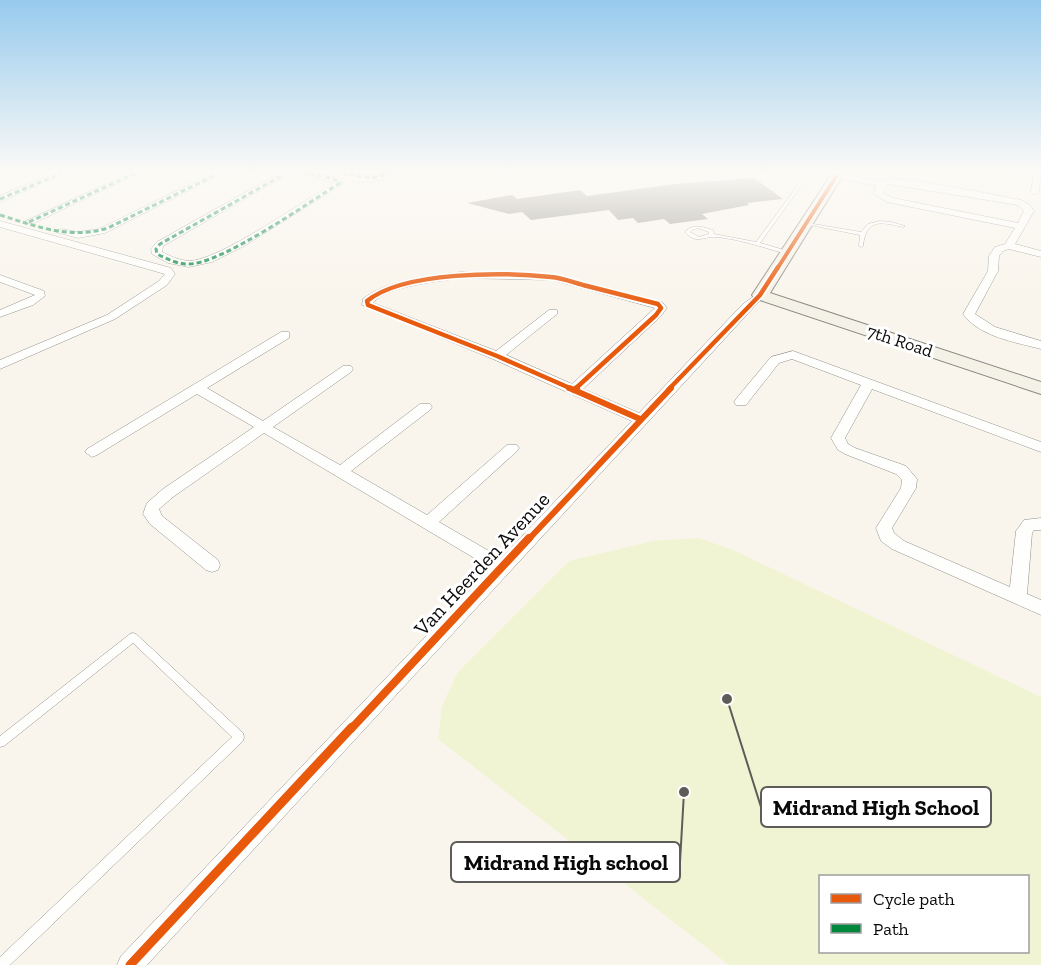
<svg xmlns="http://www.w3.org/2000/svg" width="1041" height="965" font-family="'Zilla Slab',serif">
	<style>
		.pitch { fill: #f0f4d3; fill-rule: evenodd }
		.building { fill: #9b9893 }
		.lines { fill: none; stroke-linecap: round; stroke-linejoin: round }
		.lane-casing { stroke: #92908c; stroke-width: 1 }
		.street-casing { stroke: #92908c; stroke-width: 1 }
		.secondary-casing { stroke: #888682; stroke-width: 2 }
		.lane { fill: #fefefc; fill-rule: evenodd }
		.street { fill: #fefefc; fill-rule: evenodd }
		.secondary { fill: #f4f1e6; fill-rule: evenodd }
		.quiet { stroke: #00873e; stroke-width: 3; stroke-dasharray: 5 3; stroke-linecap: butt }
		.cycleway-far4-casing { stroke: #fff; stroke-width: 6 }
		.cycleway-far3-casing { stroke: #fff; stroke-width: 8 }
		.cycleway-far2-casing { stroke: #fff; stroke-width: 10 }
		.cycleway-far1-casing { stroke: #fff; stroke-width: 11 }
		.cycleway-casing { stroke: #fff; stroke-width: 13 }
		.cycleway-far4 { stroke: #e8590c; stroke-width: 4 }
		.cycleway-far3 { stroke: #e8590c; stroke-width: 4.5 }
		.cycleway-far2 { stroke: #e8590c; stroke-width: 6 }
		.cycleway-far1 { stroke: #e8590c; stroke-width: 8 }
		.cycleway { stroke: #e8590c; stroke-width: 9 }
		.labels { text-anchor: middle; stroke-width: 6; stroke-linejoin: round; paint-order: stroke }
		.far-street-label { font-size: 18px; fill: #0a0a0a; stroke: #fff }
		.street-label { font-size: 21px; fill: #0a0a0a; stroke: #fff }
		.leader { fill: none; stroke: #5e5c59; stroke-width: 2 }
		.callout-dot { fill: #5e5c59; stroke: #fff; stroke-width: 2 }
		.callout { fill: #fff; stroke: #5e5c59; stroke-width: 2 }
		.callout-label { font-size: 22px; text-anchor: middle; font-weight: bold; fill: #0a0a0a }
	</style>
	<rect width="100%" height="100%" fill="#f9f5ec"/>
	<path class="pitch" d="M699,538L733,550L1041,697V965H729L438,739L442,706L458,672L569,561L653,541ZM820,876H1028V952H820Z"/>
	<path class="building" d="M754,178L783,199L747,203L749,205L702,214L708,219L670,224L664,219L638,223L633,218L618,220L609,210L531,220L522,212L509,214L467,203L512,195L517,199L580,190L587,196L675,184Z"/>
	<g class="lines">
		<defs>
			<g id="lane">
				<path d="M812,172H823L840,175L838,176L816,173L809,175L760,243L791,252V254C782,253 772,250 763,247C749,243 730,238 716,237C703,236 697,245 685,232C693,223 702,227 713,230L714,234L756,242L807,173ZM698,228L709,232V234L699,237L690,232L692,230Z"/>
				<path d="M880,221L891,222L905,226L903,227C881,222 866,218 863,246L861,247L859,246L860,235L805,224L807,223L861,232L868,224Z"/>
				<path d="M133,633L136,634L243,733L244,737L243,741L10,965H0V957L232,737L133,643L4,746L0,747V736L130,634Z"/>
			</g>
			<g id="street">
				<path d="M57,172H68L0,202V196Z"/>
				<path d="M132,172H142L32,224L24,222Z"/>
				<path d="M215,172H225L105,233L78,238L56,232L61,229L78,232L99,229Z"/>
				<path d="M282,172H292L163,246L162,252C170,256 178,260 188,261C217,262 305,200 334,183L296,172L332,175L344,183L244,246L212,262L189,267L168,263L152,254L151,249L157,242Z"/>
				<path d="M329,172L372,176L400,172C382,185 347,184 329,172Z"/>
				<path d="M1035,172H1041L1039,192L1035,195L1031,192Z"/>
				<path d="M838,173L880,181C895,173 997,196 1021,200L1030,205L1034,211L1015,244L1041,251V257L1009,249L1003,251L999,256L998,271L975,314L995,327L1041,341V349C1015,342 980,337 963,314L988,271L989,256L995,247L1005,244L1015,228L887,202L874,194L876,186L835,177V173ZM888,184L1018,205L1024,211L1018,223L893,198L883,193Z"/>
				<path d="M0,221L171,268L175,274L167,285L115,319L0,369V360L107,315L159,281L165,274L0,227Z"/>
				<path d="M462,272L552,274L662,302L667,308L660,317L583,389L639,413L743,304L760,292L765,295L147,965H117L121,956L491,568L264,433L173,497L159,509L162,516L218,560L220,565L218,570L212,572L206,570L150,524L143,514L147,503L163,489L254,427L197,394L97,455L92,457L85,452L87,449L281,332H289V338L207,388L263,421L343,366H351L353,369L351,372L273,427L340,465L420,404H430L432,407L430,410L351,471L427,515L507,445H517L519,448L517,451L439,522L501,558L632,421L493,359L362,305L363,299C386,280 432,275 462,272ZM462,278L552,280L655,308L572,384L506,355L557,314V310H549L496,351L373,303C385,286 441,281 462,278Z"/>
				<path d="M0,275L44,291L45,296L33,305L0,317V310L35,295L0,282Z"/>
				<path d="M793,351L1041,442V452L872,389L845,438L848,444L855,448L906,466L917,479L916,488L892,528L894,533L904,541L1010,587L1016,531L1024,520L1041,518V530H1034L1032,533L1027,594L1041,600V615L892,549L881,541L876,528L901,488L902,480L896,474L845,454L838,450L831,438L861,385L792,359L779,363L746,405H736L734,402L736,399L771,357Z"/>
			</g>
			<path id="secondary" d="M833,172H845L770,293L1041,382V394L754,298L752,295Z"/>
		</defs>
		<use href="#lane" class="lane-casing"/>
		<use href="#street" class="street-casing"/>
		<use href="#secondary" class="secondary-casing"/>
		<use href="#lane" class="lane"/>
		<use href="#street" class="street"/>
		<use href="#secondary" class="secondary"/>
		<g class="quiet">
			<path d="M288,172L160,244L156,249L157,254C167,259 177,264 188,264C220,265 309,202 340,183L332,178L300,172"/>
			<path d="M333,172L372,178L396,172"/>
			<path d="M0,199L64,172"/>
			<path d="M0,215C36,226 70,240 108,228L221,172"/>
			<path d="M29,222L138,172"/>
		</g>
		<defs>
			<path id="cycleway-far4" d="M777,269L839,172"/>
			<g id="cycleway-far3">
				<path d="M572,389L497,356L368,305L367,301C404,271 504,272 551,277C563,278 575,283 587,286C610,292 634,298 658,304L661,308L656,315L575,389"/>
				<path d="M669,389L760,295L778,267"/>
			</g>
			<g id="cycleway-far2">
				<path d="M569,388L574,390"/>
				<path d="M574,390L640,419"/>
				<path d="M574,390L577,388"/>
				<path d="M528,540L671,388"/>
			</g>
			<path id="cycleway-far1" d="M351,729L529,538"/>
			<path id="cycleway" d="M130,965L352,727"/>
		</defs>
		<use href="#cycleway-far4" class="cycleway-far4-casing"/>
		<use href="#cycleway-far3" class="cycleway-far3-casing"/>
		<use href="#cycleway-far2" class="cycleway-far2-casing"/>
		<use href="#cycleway-far1" class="cycleway-far1-casing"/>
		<use href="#cycleway" class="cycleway-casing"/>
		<use href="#cycleway-far4" class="cycleway-far4"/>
		<use href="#cycleway-far3" class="cycleway-far3"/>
		<use href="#cycleway-far2" class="cycleway-far2"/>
		<use href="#cycleway-far1" class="cycleway-far1"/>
		<use href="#cycleway" class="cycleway"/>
	</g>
	<linearGradient id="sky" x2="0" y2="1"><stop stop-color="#97caee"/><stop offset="0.56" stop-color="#fcfaf6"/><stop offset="1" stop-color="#fcfaf6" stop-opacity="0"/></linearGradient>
	<rect width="1041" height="307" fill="url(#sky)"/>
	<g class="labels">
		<g class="far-street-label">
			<text transform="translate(900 341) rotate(18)" y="6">7th Road</text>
		</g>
		<g class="street-label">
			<text transform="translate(482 564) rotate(-47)" y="7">Van Heerden Avenue</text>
		</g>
	</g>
	<path class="leader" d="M727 699L761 807M684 792L680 862"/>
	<g class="callout-dot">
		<circle cx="727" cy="699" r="6"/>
		<circle cx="684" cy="792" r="6"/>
	</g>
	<g class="callout">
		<rect x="761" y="787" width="230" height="40" rx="6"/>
		<rect x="451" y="842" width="229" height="40" rx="6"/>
	</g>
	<g class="callout-label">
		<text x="876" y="815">Midrand High School</text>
		<text x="566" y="870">Midrand High school</text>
	</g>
	<rect x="819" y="875" width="210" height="78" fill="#ffffff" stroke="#9d9d9d" stroke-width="1.5"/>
	<rect x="831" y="894" width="30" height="9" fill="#e8590c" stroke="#9d9d9d" stroke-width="1.5"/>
	<text x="873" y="905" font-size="18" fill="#0a0a0a">Cycle path</text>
	<rect x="831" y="924" width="30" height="9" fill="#00873e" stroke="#9d9d9d" stroke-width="1.5"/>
	<text x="873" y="935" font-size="18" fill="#0a0a0a">Path</text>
</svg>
